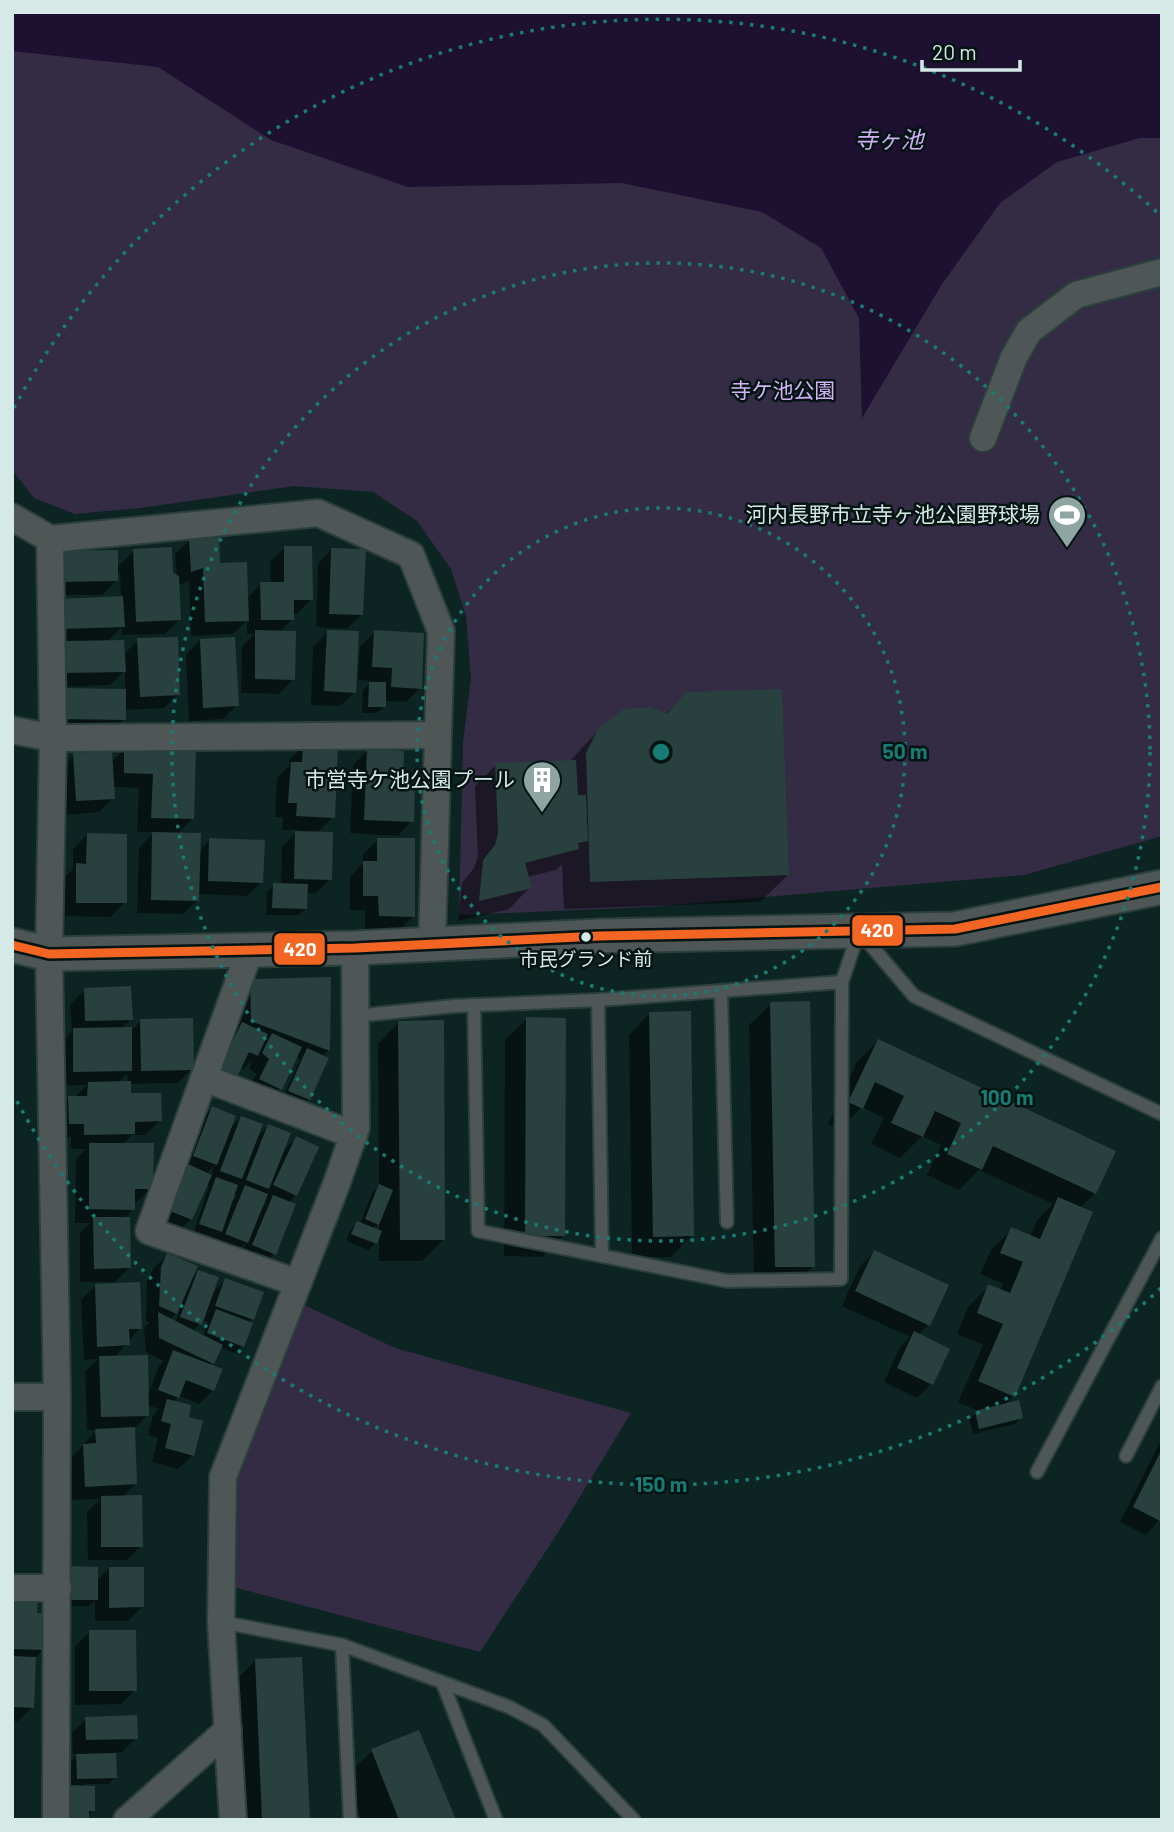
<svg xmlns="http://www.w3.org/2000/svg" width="1174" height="1832" font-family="Barlow,'Noto Sans JP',sans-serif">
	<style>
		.green { fill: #342b45 }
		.water { fill: #1e1030 }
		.shadow { fill: #0007; fill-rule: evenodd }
		.building { fill: #28413e }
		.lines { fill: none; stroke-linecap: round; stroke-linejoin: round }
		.service-casing { stroke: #2b3f3c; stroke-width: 16 }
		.minor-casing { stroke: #2b3f3c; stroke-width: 30 }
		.tertiary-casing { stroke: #2b3f3c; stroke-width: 37 }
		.service { stroke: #4e5755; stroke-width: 12 }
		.minor { stroke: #4e5755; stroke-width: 26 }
		.tertiary { stroke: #4e5755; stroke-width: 33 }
		.bus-1-casing { stroke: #041412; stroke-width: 14 }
		.bus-1 { stroke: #f26522; stroke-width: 9 }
		.ring { fill: none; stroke: #197c74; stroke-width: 3.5; stroke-dasharray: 3.5 7 }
		.bus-dot { fill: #d5eae6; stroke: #041412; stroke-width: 2.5 }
		.labels { text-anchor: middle; stroke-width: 5; stroke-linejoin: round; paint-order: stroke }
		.bus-label { font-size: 19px; fill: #d5eae6; stroke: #041412 }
		.park-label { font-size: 21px; fill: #d2b3f7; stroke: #041412 }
		.poi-label { font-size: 21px; fill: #d5eae6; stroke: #041412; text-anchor: end }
		.water-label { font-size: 23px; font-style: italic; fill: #cdaff2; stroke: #041412 }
		.centre { fill: #197c74; stroke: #041412; stroke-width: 3.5 }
		.ring-label { font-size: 21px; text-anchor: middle; font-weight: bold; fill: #197c74; stroke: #041412; stroke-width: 5; stroke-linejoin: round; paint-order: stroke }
		.line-badge { stroke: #041412; stroke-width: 2.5 }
		.badge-label { font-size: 19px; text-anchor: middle; font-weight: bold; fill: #fff }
	</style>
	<rect width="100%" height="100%" fill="#0d2522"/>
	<g class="green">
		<path d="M12,12H1162V836L1024,875L649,907L459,915L463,742L471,679L466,616L451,569L417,521L373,492L294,486L140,508L75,514L34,498L12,470Z"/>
		<path d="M300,1303L395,1348L631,1413L559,1531L480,1652L229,1586L232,1482Z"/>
	</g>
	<path class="water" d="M12,12H1162V138H1140L1057,162L1000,203L942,284L862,418L859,318L821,248L762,212L622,183L408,187L271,140L158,67L12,51Z"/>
	<g class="shadow">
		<path d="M190,540L218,565L247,598L261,584H271L270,562L284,548L311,599L297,614H292V619L280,632L293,679L279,694L241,693L242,646L254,634H247V620L233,634L191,636L189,581L178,585L180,619L165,634L122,635V627L106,642L123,655L138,640L178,694L164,708L124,710V719L110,734L46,733V704L125,691V670L110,685L50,687L47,615L121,598L120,572H117V580L102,595H44L43,567L116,568L134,551L177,577L175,554Z"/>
		<path d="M332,549L362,614L347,629L316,627L318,564Z"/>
		<path d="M328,632L355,692L340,706L311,705L313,646Z"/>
		<path d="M375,632L420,688L406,702L384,701V706L377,713H362L363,690L372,681L358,680L360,646Z"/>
		<path d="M200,640L237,705L223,719L189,721L186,655Z"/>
		<path d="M686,694L788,875L760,902L564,909L562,864L556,870L527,877L530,887L509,909L458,921L462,883L474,868L478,856L475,786L496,765L569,762L599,730L665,715Z"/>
		<path d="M304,745L333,817L317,833L330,879L316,893H306L305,909L299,915H266L267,892L274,885H281L282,847L298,830H282L283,817H275L277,778L289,766V760Z"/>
		<path d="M125,748L194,751L192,819L177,834L198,852L210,840L262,882L247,896L198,894V900L183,914L137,913L139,848L154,832H137L139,788L113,787V798L99,812L63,815L60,769L74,755L111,762Z"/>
		<path d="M367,751L401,789L412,821L398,836L350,833L353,765Z"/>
		<path d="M87,835L125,902L111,917L62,916V880L73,869V849Z"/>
		<path d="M378,840L414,916L399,930H365V910H350V877L363,863V854Z"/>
		<path d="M329,979L328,1051L322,1056L327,1058L309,1099L302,1106L283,1098L300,1059L295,1057L280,1089L266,1103L246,1094L256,1074L249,1068L252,1060L243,1069L240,1068L236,1076L207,1083L228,1038L237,1030V995L251,981Z"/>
		<path d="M85,990L131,1019L121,1029L130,1032L141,1021L192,1069L177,1083L129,1084V1095L160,1120L146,1135H132L122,1145L151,1188L137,1202H133V1209L124,1219L129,1268L115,1282H80V1233L90,1223H75L76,1159L86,1149H71V1137H55V1112L69,1098H74L87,1085L60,1086L59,1044L72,1031L70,1004ZM127,1073L128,1083H118Z"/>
		<path d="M771,1004L814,1266L792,1287L754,1288L749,1025Z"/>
		<path d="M650,1013L692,1235L671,1257H632L629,1035Z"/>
		<path d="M527,1019L563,1236L542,1257L504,1256L505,1040Z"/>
		<path d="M399,1022L444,1239L422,1261H379V1234L375,1243L369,1250L346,1241L350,1230L357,1223L360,1224L372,1193L379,1187L378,1044ZM379,1223V1232L372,1229Z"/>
		<path d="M878,1041L1095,1193L1080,1208L1014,1396L1003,1406L1021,1417L1015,1424L973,1434L969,1419L978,1411L958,1402L983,1345L957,1334L968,1307L989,1286L1000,1291L1003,1284L980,1274L991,1250L1012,1229L1030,1236L1037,1220L1053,1204L979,1170L959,1190L927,1175L941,1145L922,1136L900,1158L871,1144L884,1118L862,1107L840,1130L828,1124L857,1062Z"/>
		<path d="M212,1108L228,1131L241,1118L256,1138L268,1126L280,1154L296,1138V1195L288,1203L274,1254L260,1268L239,1259L246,1242L232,1256L212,1248L216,1239L194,1231L209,1186L206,1184L191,1219L176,1234L155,1224L198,1123ZM214,1166L211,1176L206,1174ZM232,1193L237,1196L230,1203ZM263,1201L267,1203L259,1211Z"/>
		<path d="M874,1252L928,1325L918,1335L931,1384L917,1398L884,1382L900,1347L910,1337L842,1306L860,1266Z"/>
		<path d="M167,1255L191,1279L198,1272L212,1294L225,1280L252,1319L248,1323L242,1346L235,1353L220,1347L210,1365L213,1390L199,1404L179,1396L173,1402L186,1418L193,1455L178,1469L152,1462L158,1438L148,1435L153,1415L159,1409L147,1405L148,1415L133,1429L136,1483L122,1497L141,1546L127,1560H88L87,1512L101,1499L71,1500L69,1460L97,1430H87L85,1372L98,1359L84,1360L81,1300L95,1286L140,1328L115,1357L147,1398L159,1366L164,1361L146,1352L144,1328L150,1322L146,1321L147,1282L153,1269ZM180,1309L175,1323L169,1320ZM202,1320L208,1322L203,1336L193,1332Z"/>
		<path d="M1162,1438V1517L1146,1535L1120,1522Z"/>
		<path d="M109,1568L142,1607L128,1621H95V1600L90,1606H60L97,1581Z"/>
		<path d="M12,1598L36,1615L44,1649L34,1659L33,1707L18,1721H12Z"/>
		<path d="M90,1632L135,1690L121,1704L75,1705V1646Z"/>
		<path d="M255,1661L308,1820H241L234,1682Z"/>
		<path d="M86,1719L136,1738L122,1752H115V1777L109,1784H84L93,1810L87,1817L71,1787L70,1762L78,1754H73L72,1733Z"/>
		<path d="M372,1751L454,1820H361L344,1778Z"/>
	</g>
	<g class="building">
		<path d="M219,537L220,563L247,562L249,621L205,622L203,568L191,572L189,538Z"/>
		<path d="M284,546H312L313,600H294V620H261L260,582H284Z"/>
		<path d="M172,547L173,573L179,576L181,620L136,622L133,549Z"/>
		<path d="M331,548L366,549L363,615L329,614Z"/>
		<path d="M118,550V581L58,582L57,551Z"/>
		<path d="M123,596L125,627L62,629L60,599Z"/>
		<path d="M255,630L296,631L295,680L255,679Z"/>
		<path d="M327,630L359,631L356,693L324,691Z"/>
		<path d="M374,630L424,633L422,689L391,687L392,668L372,667Z"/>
		<path d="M178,637L180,695L140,697L137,638Z"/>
		<path d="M235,637L239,706L203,708L200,639Z"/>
		<path d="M124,640L126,672L63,673V641Z"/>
		<path d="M369,682H386V707H368Z"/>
		<path d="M59,688L126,689V720L59,719Z"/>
		<path d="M782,689L789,875L590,882L586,753L598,729L623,709L650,707L667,714L686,692Z"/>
		<path d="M303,744L338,746L335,818L296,816L297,803H288L291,762H302Z"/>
		<path d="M124,746L196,749L194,819L151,818L153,774L124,773Z"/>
		<path d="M367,749L404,751L403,787H415L414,822L364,820Z"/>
		<path d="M112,751L115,799L76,801L73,753Z"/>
		<path d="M576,760L578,795H586L588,841L578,843L579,849L525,863L532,888L479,901L483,860L495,845L498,833L495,763Z"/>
		<path d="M295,831L333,832L332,880L294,879Z"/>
		<path d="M152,832L201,833L199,901L151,900Z"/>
		<path d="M87,833L127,834V903H76V863L86,864Z"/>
		<path d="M209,838L265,840L263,883L208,881Z"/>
		<path d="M377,838H415V917L379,916L378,896H363V861H377Z"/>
		<path d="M273,883L308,884L307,909L272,908Z"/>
		<path d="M331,977L330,1051L251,1021L250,979Z"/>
		<path d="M131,986L133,1020L85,1021L84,988Z"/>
		<path d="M810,1001L815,1267H775L770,1002Z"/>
		<path d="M691,1011L694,1236L653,1237L649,1012Z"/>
		<path d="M526,1017L566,1018L565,1236H525Z"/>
		<path d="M193,1018L194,1070L141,1071L140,1019Z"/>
		<path d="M444,1020L445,1240H400L398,1021Z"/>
		<path d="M242,1022L268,1034L258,1056L249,1052L237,1077L220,1069Z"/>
		<path d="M132,1027V1071L73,1072V1028Z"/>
		<path d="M272,1033L302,1047L282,1090L259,1079L269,1059L262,1053Z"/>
		<path d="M878,1039L1116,1151L1096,1194L993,1146L982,1170L947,1154L961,1123L935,1111L923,1137L891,1123L904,1096L875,1082L863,1109L848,1102Z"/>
		<path d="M307,1048L329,1058L310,1100L288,1091Z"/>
		<path d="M131,1081V1093H161L162,1121L135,1122V1134L84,1135V1124H69L68,1096H87L88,1082Z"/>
		<path d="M212,1106L236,1116L217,1165L193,1156Z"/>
		<path d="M241,1116L263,1124L242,1179L220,1171Z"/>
		<path d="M268,1124L291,1133L269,1189L246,1180Z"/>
		<path d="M296,1136L319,1147L297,1196L273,1185Z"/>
		<path d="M89,1143H154L153,1189H135V1210L89,1209Z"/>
		<path d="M188,1164L212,1175L192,1220L168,1210Z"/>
		<path d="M216,1177L238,1185L222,1232L199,1224Z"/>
		<path d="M379,1184L393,1190L379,1225L365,1219Z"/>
		<path d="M245,1185L268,1194L248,1243L225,1234Z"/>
		<path d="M273,1195L296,1204L276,1255L252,1245Z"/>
		<path d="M1058,1197L1093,1212L1015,1397L978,1381L1003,1324L977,1313L988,1284L1010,1293L1023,1262L1000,1253L1011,1227L1040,1239Z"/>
		<path d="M93,1217H130L131,1268L94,1269Z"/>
		<path d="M357,1221L382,1231L377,1244L351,1234Z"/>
		<path d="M874,1250L949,1285L930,1326L855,1291Z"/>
		<path d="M167,1253L198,1266L177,1314L159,1306L161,1267Z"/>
		<path d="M198,1270L219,1277L202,1325L180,1317Z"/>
		<path d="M225,1278L264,1292L254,1320L215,1306Z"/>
		<path d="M140,1282L142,1329H129L130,1345L97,1347L95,1284Z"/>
		<path d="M216,1309L253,1323L244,1347L207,1333Z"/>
		<path d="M158,1312L223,1345L214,1364L159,1338Z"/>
		<path d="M914,1331L950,1349L933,1385L897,1368Z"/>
		<path d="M173,1350L223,1369L214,1391L186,1380L179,1398L158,1390Z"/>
		<path d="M148,1355L149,1416L101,1417L99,1356Z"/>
		<path d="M167,1399L191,1405L189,1417L203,1421L194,1456L165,1448L171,1424L161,1421Z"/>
		<path d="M1019,1400L1023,1418L979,1429L975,1411Z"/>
		<path d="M135,1427L137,1484L85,1487L83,1444L96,1443L95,1429Z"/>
		<path d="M1162,1449V1522L1133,1507Z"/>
		<path d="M142,1495L143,1547H101V1496Z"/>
		<path d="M66,1566L98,1567V1600H66Z"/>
		<path d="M109,1567H144V1607L109,1608Z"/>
		<path d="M12,1596H38L37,1613H46V1650L12,1649Z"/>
		<path d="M89,1630H136L137,1691H89Z"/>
		<path d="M12,1656L36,1657L34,1708L12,1707Z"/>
		<path d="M302,1657L310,1820H262L255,1659Z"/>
		<path d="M137,1715L138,1739L86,1740L85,1717Z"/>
		<path d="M419,1730L456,1820H399L371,1749Z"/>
		<path d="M116,1753L117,1778L77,1779L76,1754Z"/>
		<path d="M66,1785L95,1786V1811H89V1820H66Z"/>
	</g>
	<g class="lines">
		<defs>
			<g id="service">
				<path d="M863,936L914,996L1162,1114"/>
				<path d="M721,992L727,1222"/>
				<path d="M598,1000L602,1255"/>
				<path d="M474,1005L478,1231L727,1281L841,1279L842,982L858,934"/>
				<path d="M355,1016L454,1006L598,1000L842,982"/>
				<path d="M1126,1456L1162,1386"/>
				<path d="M1037,1472L1162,1238"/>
				<path d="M221,1622L342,1645L509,1707L543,1725L634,1820"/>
				<path d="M342,1645L350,1820"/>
				<path d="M443,1684L496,1820"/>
			</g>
			<g id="minor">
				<path d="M983,438L1014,357L1029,331L1076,295L1162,272"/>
				<path d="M12,517L50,539L318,513L411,555L441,631L432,945"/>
				<path d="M50,539L53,738L49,954L57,1397L56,1820"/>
				<path d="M12,730L53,738L437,735"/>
				<path d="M250,950L149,1231L298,1283"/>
				<path d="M204,1078L354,1135"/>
				<path d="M12,1397H57"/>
				<path d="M12,1588H58"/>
				<path d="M127,1820L228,1730"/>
				<path d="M233,1820L221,1622L223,1477L336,1185L356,1128L355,948"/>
			</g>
			<path id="tertiary" d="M12,945L49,954L355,948L599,936L955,929L1162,887"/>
		</defs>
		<use href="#service" class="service-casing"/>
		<use href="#minor" class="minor-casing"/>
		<use href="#tertiary" class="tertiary-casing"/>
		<use href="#service" class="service"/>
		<use href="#minor" class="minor"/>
		<use href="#tertiary" class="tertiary"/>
		<defs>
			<path id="bus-1" d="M12,945L49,954L355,948L599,936L955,929L1162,887"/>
		</defs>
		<use href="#bus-1" class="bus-1-casing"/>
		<use href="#bus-1" class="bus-1"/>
	</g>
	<g class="ring">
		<circle cx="661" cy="752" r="244"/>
		<circle cx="661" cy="752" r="489"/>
		<path d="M1161 1288A733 733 0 0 1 14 1096M14 408A733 733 0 0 1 1161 216"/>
	</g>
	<defs>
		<symbol id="stadium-pin" viewBox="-11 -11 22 30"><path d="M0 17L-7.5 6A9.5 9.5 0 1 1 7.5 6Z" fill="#8fa5a1" stroke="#041412"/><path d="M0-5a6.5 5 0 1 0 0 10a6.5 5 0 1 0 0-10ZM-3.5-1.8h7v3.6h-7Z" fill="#fff"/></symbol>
		<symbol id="building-pin" viewBox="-11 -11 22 30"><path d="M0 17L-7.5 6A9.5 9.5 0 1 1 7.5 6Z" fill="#8fa5a1" stroke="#041412"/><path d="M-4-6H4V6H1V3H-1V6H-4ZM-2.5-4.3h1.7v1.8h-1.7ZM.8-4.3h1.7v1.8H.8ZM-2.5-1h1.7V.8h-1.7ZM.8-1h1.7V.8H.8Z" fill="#fff"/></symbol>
	</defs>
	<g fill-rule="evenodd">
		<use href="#stadium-pin" x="1045" y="493" width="44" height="60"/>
		<use href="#building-pin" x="520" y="758" width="44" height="60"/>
	</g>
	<circle class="bus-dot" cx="586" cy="937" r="6"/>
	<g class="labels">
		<g class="bus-label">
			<text x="586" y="966">市民グランド前</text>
		</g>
		<g class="park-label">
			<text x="783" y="398">寺ケ池公園</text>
		</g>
		<g class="poi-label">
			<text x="1040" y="522">河内長野市立寺ヶ池公園野球場</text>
			<text x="515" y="787">市営寺ケ池公園プール</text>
		</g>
		<g class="water-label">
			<text x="889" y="148">寺ヶ池</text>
		</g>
	</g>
	<circle cx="661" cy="752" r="10" class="centre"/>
	<g class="ring-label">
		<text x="905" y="759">50 m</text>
		<text x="1007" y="1105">100 m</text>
		<text x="661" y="1492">150 m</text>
	</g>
	<g class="line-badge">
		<rect x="851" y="914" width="53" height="33" rx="7" fill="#f26522"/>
		<rect x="273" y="932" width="53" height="34" rx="7" fill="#f26522"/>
	</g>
	<g class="badge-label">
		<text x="877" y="937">420</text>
		<text x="300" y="956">420</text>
	</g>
	<rect width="1174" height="1832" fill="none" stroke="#d5eae6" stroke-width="28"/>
	<path d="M922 60v10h98v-10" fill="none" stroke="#d5eae6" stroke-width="3.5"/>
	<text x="932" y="60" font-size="21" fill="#d5eae6" stroke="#041412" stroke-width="5" paint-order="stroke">20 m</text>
</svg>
